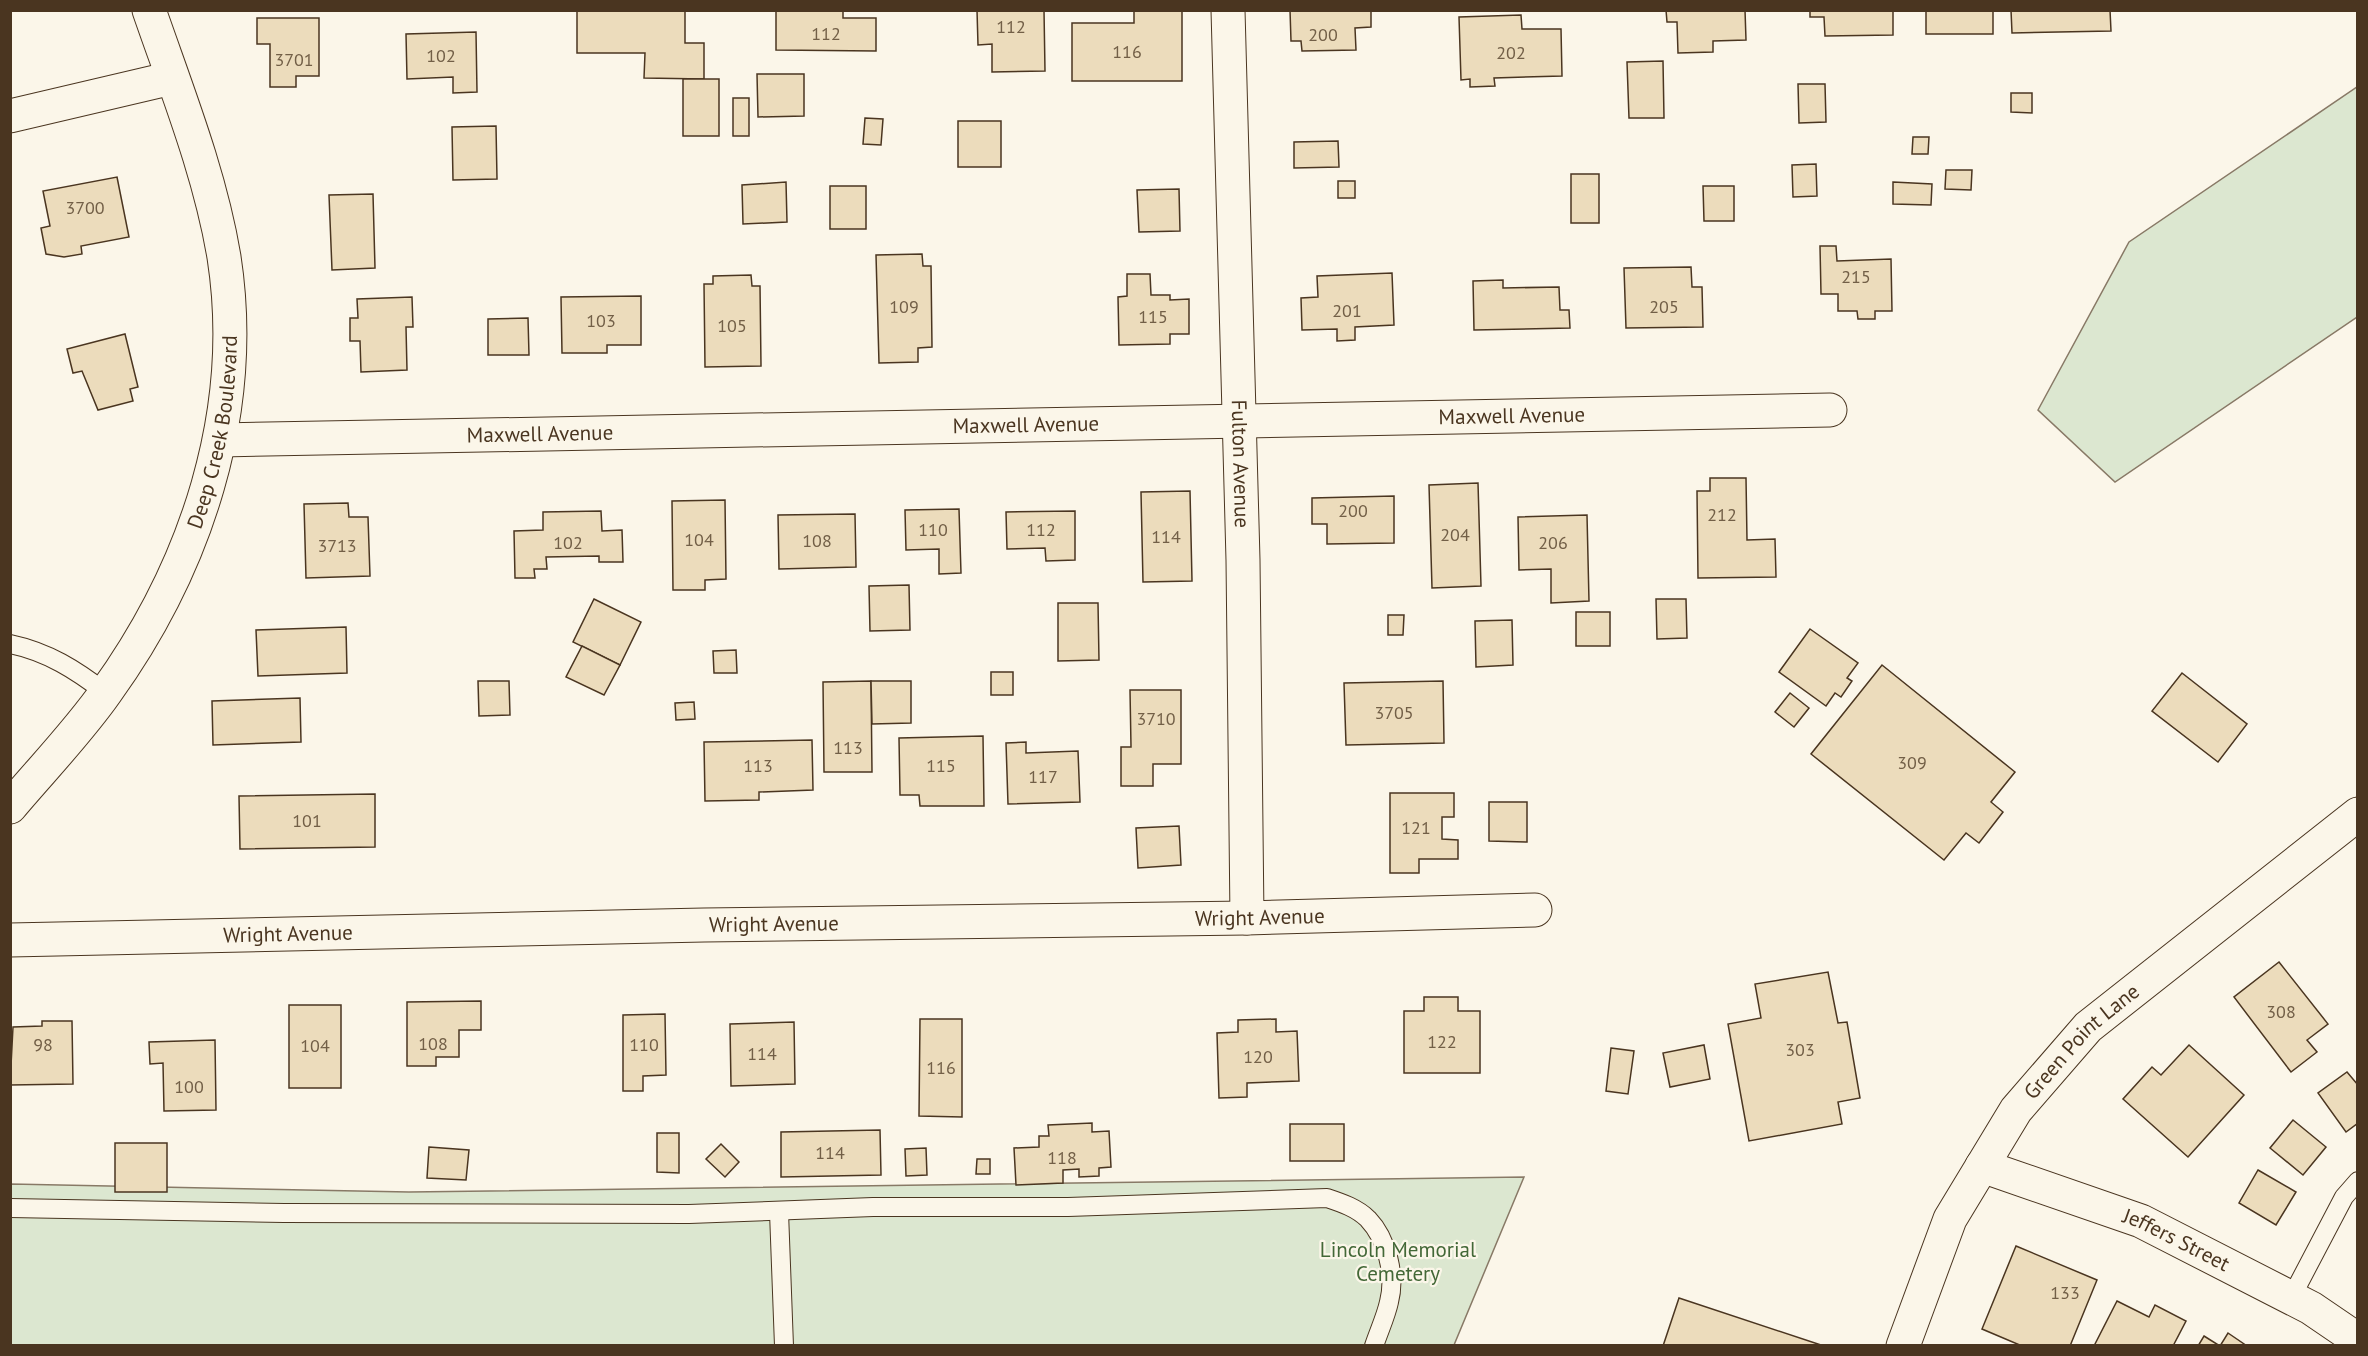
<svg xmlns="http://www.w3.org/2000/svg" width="2368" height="1356" font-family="'PT Sans',sans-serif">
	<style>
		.green { fill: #dce7d0; stroke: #887966; stroke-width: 1.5 }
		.building { fill: #ecdcbc; stroke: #4a3520; stroke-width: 1.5 }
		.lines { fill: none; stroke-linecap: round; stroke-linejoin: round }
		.service-casing { stroke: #4a3520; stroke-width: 20 }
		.minor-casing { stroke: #4a3520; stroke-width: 35 }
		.tertiary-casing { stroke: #4a3520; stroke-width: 35 }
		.service { stroke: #fbf6e9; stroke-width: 18 }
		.minor { stroke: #fbf6e9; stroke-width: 33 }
		.tertiary { stroke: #fbf6e9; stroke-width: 33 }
		.labels { text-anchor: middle; stroke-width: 4.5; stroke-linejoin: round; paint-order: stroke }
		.number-label { font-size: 18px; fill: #725f47 }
		.street-label { font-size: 21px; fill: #4a3520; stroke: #fbf6e9 }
		.park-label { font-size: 21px; fill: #436837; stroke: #fbf6e9 }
	</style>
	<rect width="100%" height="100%" fill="#fbf6e9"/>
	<g class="green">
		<path d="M2357,87V317L2115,482L2038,410L2129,242Z"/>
		<path d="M1524,1177L1454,1345L11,1346V1184L409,1192Z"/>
	</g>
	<g class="building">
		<path d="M629,10H685V43H704V79L644,78L645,53H577V11Z"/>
		<path d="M776,10H843V18H876V51L776,50Z"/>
		<path d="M977,10H1044L1045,71L992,72V44L978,45Z"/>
		<path d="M1134,10H1182V81H1072V23H1134Z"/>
		<path d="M1290,10H1371V27L1355,28L1356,50L1302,51L1301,41H1291Z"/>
		<path d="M1666,10H1745L1746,40L1713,41V52L1678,53L1677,22H1667Z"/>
		<path d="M1810,10H1893V35L1825,36L1824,17H1810Z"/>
		<rect x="1926" y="10" width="67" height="24"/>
		<path d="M2011,10H2110L2111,31L2012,33Z"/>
		<path d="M1521,15L1522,29H1561L1562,76L1494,78L1495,86L1470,87V79L1461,80L1459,17Z"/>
		<path d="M257,18H319V76H296V87H270V44H257Z"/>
		<path d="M476,32L477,92L453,93V77L407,79L406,34Z"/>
		<path d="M1663,61L1664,118H1629L1627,62Z"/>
		<path d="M757,74H804V116L758,117Z"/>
		<rect x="683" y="79" width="36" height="57"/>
		<path d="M1798,84H1825L1826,122L1799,123Z"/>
		<path d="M2011,93H2032V113L2011,112Z"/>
		<rect x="733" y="98" width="16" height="38"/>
		<path d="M865,118L883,119L881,145L863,144Z"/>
		<rect x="958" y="121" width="43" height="46"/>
		<path d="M496,126L497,179L453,180L452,127Z"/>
		<path d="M1913,137H1929L1928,154H1912Z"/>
		<path d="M1338,141L1339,167L1294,168V142Z"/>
		<path d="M1816,164L1817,196L1793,197L1792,165Z"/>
		<path d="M1946,170H1972L1971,190L1945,189Z"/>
		<rect x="1571" y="174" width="28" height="49"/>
		<path d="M117,177L129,237L81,246L82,254L64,257L46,254L41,228L50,226L43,191Z"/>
		<rect x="1338" y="181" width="17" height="17"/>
		<path d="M786,182L787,222L743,224L742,185Z"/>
		<path d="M1893,182L1932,184L1931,205L1893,204Z"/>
		<rect x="830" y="186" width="36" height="43"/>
		<path d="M1703,186H1734V221H1704Z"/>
		<path d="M1179,189L1180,231L1139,232L1137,190Z"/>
		<path d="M373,194L375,268L332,270L329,195Z"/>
		<path d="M1820,246H1836L1837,261L1891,259L1892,311H1875V319H1858L1857,311H1838V294H1821Z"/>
		<path d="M922,254L923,266H931L932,347L918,348V362L879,363L876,255Z"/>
		<path d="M1691,267L1692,287H1702L1703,327L1626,328L1624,268Z"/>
		<path d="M1392,273L1394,325L1355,327V340L1337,341V329L1302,330L1301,298L1318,297L1317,276Z"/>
		<path d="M1127,274H1150L1151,295H1170V300L1189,299V334H1170V344L1119,345L1118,297L1127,296Z"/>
		<path d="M751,275L752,286H760L761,366L705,367L704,284H713V276Z"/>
		<path d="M1503,280V288L1559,287L1560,310H1569L1570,328L1474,330L1473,281Z"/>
		<path d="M641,296V345H607V353H562L561,297Z"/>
		<path d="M412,297L413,327H406L407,370L361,372L360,341H350V318H358L357,299Z"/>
		<path d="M528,318L529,355H488V319Z"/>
		<path d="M125,334L138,387L130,389L133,401L98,410L82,371L73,373L67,349Z"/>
		<path d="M1710,478H1746L1747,540L1775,539L1776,577L1698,578L1697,491H1710Z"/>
		<path d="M1478,483L1481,586L1432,588L1429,485Z"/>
		<path d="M1190,491L1192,581L1143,582L1141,492Z"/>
		<path d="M1394,496V543L1327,544V524H1312V498Z"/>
		<path d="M725,500L726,579L705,580V590H673L672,501Z"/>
		<path d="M348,503L349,517H368L370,576L306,578L304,504Z"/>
		<path d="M959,509L961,573L939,574V549L906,550L905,510Z"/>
		<path d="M601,511L602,531L622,530L623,562H599V556L546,557L547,569H534L535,578H515L514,531L543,530V512Z"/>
		<path d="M1075,511V560L1046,561L1045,548L1007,549L1006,512Z"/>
		<path d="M855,514L856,567L779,569L778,515Z"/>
		<path d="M1587,515L1589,601L1551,603V569L1519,570L1518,517Z"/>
		<path d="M909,585L910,630L870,631L869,586Z"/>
		<path d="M594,599L641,622L620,665L573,642Z"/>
		<path d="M1656,599H1686L1687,638L1657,639Z"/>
		<path d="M1058,603H1098L1099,660L1058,661Z"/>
		<rect x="1576" y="612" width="34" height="34"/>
		<path d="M1388,615H1404L1403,635H1388Z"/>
		<path d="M1512,620L1513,665L1476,667L1475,621Z"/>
		<path d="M346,627L347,673L258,676L256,630Z"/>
		<path d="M1810,629L1858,663L1847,678L1852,681L1841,697L1835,693L1826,706L1779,672Z"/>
		<path d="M582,646L620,665L604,695L566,677Z"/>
		<path d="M736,650L737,673H714L713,651Z"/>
		<path d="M1882,665L2015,772L1991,802L2003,812L1979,843L1966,833L1944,860L1811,754Z"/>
		<rect x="991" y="672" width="22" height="23"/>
		<path d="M2182,673L2247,724L2218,762L2152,711Z"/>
		<path d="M478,681H509L510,715L479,716Z"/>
		<path d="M871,681L872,772H824L823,682Z"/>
		<path d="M871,681H911V723L872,724Z"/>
		<path d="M1443,681L1444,743L1346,745L1344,683Z"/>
		<path d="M1130,690H1181V764H1153V786H1121V747H1131Z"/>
		<path d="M1790,693L1809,708L1794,727L1775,712Z"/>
		<path d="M300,698L301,742L213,745L212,701Z"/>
		<path d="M694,702L695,719L676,720L675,703Z"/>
		<path d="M983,736L984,806H920L919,795H900L899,738Z"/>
		<path d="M812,740L813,790L759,792V800L705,801L704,742Z"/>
		<path d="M1026,742V753L1078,751L1080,802L1008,804L1006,743Z"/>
		<path d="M1390,793H1454V817H1442V839L1458,840V859H1419V873H1390Z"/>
		<path d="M375,794V847L240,849L239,796Z"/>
		<path d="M1489,802H1527V842L1489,841Z"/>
		<path d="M1179,826L1181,865L1138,868L1136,828Z"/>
		<path d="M2279,962L2328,1024L2307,1040L2317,1052L2291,1072L2234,997Z"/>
		<path d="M1828,972L1838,1023L1847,1022L1860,1098L1838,1102L1842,1124L1749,1141L1728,1024L1761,1018L1755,984Z"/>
		<path d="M1424,997H1458V1011H1480V1073H1404V1011H1424Z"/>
		<path d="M481,1001V1030H459V1057H436V1066H407V1002Z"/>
		<rect x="289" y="1005" width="52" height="83"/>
		<path d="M665,1014L666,1075L643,1076V1091H623V1015Z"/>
		<path d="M920,1019H962V1117L919,1116Z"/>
		<path d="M1276,1019V1032L1297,1031L1299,1081L1247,1083V1097L1219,1098L1217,1033L1238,1032V1020Z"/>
		<path d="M42,1021H72L73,1084L10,1085L13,1027L42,1026Z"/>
		<path d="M794,1022L795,1084L731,1086L730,1024Z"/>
		<path d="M215,1040L216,1110L164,1111L163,1063L150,1064L149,1042Z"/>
		<path d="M1704,1045L1710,1079L1670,1087L1663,1053Z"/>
		<path d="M2189,1045L2244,1095L2188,1157L2123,1099L2152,1067L2161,1075Z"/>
		<path d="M1611,1048L1634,1051L1628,1094L1606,1091Z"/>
		<path d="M2347,1072L2358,1085V1123L2346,1132L2318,1093Z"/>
		<path d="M2293,1120L2326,1147L2303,1175L2270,1148Z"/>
		<path d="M1092,1123V1132L1109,1131L1111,1167L1099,1168V1176L1079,1177V1169L1063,1170V1183L1016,1185L1014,1148L1039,1147V1136H1049L1048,1125Z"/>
		<rect x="1290" y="1124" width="54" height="37"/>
		<path d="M880,1130L881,1175L781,1177V1132Z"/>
		<path d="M657,1133H679V1173L657,1172Z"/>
		<rect x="115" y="1143" width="52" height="49"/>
		<path d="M721,1144L739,1162L725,1177L706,1159Z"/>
		<path d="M429,1147L469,1150L466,1180L427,1178Z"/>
		<path d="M926,1148L927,1175L906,1176L905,1149Z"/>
		<path d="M977,1159H990V1174H976Z"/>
		<path d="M2258,1170L2296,1192L2276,1225L2239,1203Z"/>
		<path d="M2016,1246L2097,1280L2070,1346H2022L1982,1329Z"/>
		<path d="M1679,1298L1824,1346H1663Z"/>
		<path d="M2117,1301L2149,1317L2155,1305L2186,1321L2173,1346H2094Z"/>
		<path d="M2228,1333L2247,1346H2220Z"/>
		<path d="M2204,1336L2220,1346H2198Z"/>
	</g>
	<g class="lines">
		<defs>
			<g id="service">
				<path d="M10,644C48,652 76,670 106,693"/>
				<path d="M10,1208L284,1213L689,1214L873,1207H1068L1327,1198C1342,1203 1357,1208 1368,1219C1387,1239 1396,1275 1389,1302C1386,1316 1379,1331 1374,1346"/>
				<path d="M779,1212L784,1346"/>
				<path d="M2291,1298L2344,1197L2358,1181"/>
			</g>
			<g id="minor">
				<path id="s1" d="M1228,10L1243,560L1247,918"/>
				<path d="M10,116L172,78"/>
				<path id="s2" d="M220,440L1830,410"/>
				<path id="s3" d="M10,940L704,925L1247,918L1535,910"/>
				<path id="s4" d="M1982,1166L2141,1221L2311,1308L2358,1340"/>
				<path id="s5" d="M1903,1346L1950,1219L2016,1110L2088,1027L2358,814"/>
			</g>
			<g id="tertiary">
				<path id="s6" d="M10,807C42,769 78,732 106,692C196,567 248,412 224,257C210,173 177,91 149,10"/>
			</g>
		</defs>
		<use href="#service" class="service-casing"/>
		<use href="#minor" class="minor-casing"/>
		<use href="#tertiary" class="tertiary-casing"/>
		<use href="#service" class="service"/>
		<use href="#minor" class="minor"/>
		<use href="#tertiary" class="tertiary"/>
	</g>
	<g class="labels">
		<g class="number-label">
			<text x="1011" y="33">112</text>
			<text x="826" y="40">112</text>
			<text x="1323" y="41">200</text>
			<text x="1127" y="58">116</text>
			<text x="1511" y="59">202</text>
			<text x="441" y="62">102</text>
			<text x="294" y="66">3701</text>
			<text x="85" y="214">3700</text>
			<text x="1856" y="283">215</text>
			<text x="904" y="313">109</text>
			<text x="1664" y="313">205</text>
			<text x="1347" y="317">201</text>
			<text x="1153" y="323">115</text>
			<text x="601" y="327">103</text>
			<text x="732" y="332">105</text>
			<text x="1353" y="517">200</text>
			<text x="1722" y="521">212</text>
			<text x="933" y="536">110</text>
			<text x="1041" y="536">112</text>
			<text x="1455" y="541">204</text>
			<text x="1166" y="543">114</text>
			<text x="699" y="546">104</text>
			<text x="817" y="547">108</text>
			<text x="568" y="549">102</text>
			<text x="1553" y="549">206</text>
			<text x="337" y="552">3713</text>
			<text x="1394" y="719">3705</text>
			<text x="1156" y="725">3710</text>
			<text x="848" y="754">113</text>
			<text x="1912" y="769">309</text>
			<text x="758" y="772">113</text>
			<text x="941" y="772">115</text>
			<text x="1043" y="783">117</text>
			<text x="307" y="827">101</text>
			<text x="1416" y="834">121</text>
			<text x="2281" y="1018">308</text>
			<text x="1442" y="1048">122</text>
			<text x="433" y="1050">108</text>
			<text x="43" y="1051">98</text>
			<text x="644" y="1051">110</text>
			<text x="315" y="1052">104</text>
			<text x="1800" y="1056">303</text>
			<text x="762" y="1060">114</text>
			<text x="1258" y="1063">120</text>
			<text x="941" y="1074">116</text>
			<text x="189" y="1093">100</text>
			<text x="830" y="1159">114</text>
			<text x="1062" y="1164">118</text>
			<text x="2065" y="1299">133</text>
		</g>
		<g class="street-label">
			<text dy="7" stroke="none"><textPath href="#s2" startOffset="1292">Maxwell Avenue</textPath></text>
			<text dy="7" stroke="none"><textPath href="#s2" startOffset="806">Maxwell Avenue</textPath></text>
			<text dy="7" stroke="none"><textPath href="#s6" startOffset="435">Deep Creek Boulevard</textPath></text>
			<text dy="7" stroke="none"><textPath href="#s2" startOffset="320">Maxwell Avenue</textPath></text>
			<text dy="7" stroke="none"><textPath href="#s1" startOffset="454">Fulton Avenue</textPath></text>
			<text dy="7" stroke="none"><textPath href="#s3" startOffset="1250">Wright Avenue</textPath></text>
			<text dy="7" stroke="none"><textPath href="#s3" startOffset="764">Wright Avenue</textPath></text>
			<text dy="7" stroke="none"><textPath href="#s3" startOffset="278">Wright Avenue</textPath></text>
			<text dy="7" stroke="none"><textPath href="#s5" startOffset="358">Green Point Lane</textPath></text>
			<text dy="7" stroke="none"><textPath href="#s4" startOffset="208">Jeffers Street</textPath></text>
		</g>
		<g class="park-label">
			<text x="1398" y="1257">Lincoln Memorial<tspan x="1398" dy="24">Cemetery</tspan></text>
		</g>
	</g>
	<rect width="2368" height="1356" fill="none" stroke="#4a3520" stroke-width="24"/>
</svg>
